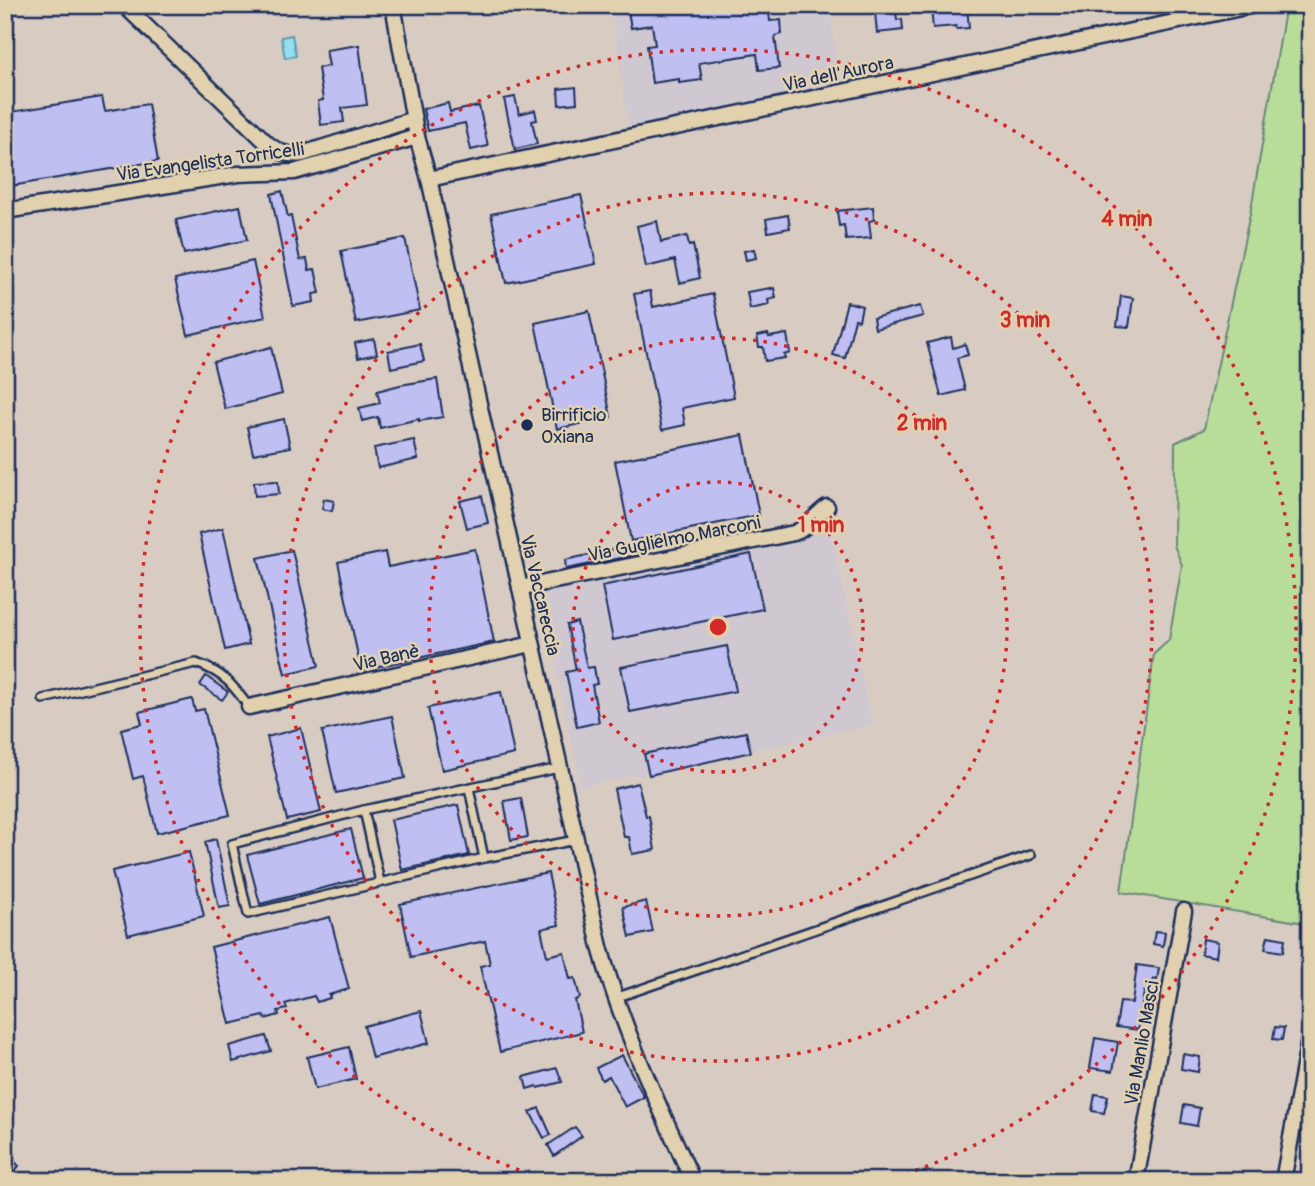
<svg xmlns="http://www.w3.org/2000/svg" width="1315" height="1186" font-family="Pangolin,sans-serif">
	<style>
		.built { fill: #d0c8d0 }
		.green { fill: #b8dd98; stroke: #6a867b; stroke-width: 2 }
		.water { fill: #90e0ee; stroke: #6199b4; stroke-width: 2 }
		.building { fill: #bfbff1; stroke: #1b2f5e; stroke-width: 2 }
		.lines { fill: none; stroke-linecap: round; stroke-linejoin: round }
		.lane-casing { stroke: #1b2f5e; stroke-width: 12 }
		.street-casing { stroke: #1b2f5e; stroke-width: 19 }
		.lane { stroke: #e2d1ae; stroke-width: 7 }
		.street { stroke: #e2d1ae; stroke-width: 14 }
		.ring { fill: none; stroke: #d62828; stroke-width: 3.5; stroke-dasharray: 3.5 7 }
		.poi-dot { fill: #1b2f5e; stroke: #e2d1ae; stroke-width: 2.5 }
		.labels { text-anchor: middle; stroke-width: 5; stroke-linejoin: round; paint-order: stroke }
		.street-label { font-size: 19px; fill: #1b2f5e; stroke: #e2d1ae }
		.poi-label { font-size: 19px; fill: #1b2f5e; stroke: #e2d1ae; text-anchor: start }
		.centre { fill: #d62828; stroke: #e2d1ae; stroke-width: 3.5 }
		.ring-label { font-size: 21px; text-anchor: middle; font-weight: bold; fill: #d62828; stroke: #e2d1ae; stroke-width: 5; stroke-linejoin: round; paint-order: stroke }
	</style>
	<rect width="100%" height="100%" fill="#d8ccc2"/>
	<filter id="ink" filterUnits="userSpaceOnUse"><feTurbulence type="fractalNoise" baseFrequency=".0143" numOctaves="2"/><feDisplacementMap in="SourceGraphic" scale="14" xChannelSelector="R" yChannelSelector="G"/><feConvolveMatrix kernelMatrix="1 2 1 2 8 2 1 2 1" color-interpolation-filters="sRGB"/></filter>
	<g filter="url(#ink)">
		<g class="built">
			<path d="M612,5H830L839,88L628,128Z"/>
			<path d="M831,531L872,725L581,787L540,593Z"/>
		</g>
		<path class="green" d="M1286,5H1310V924L1121,892L1154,654L1169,640L1182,565L1174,545L1175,443L1204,429L1251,209Z"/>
		<path class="water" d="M292,35L296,56L285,58L281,37Z"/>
		<g class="building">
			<path d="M627,5H768L770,21L781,20L782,34L775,36L779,68L759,70L757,54L699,63L702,80L679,83V79L652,83L647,46L655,45L652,25L631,28Z"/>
			<path d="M967,6L969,28L957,29L956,26L933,28L931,9Z"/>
			<path d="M896,11L897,20L902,19L903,30L877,33L875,13Z"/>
			<path d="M359,45L367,105L342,108L344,122L321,125L318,101L323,100L318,68L329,66L326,50Z"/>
			<path d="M576,87L577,103L559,105L558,89Z"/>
			<path d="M102,97L105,111L148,104L158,161L5,187V113Z"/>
			<path d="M515,97L519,114L535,110L537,120L532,121L537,144L515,149L504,99Z"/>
			<path d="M448,103L450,112L479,106L488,146L471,150L465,123L428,131L423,109Z"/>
			<path d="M282,191L288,217L291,216L300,260L307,259L309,270L315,269L320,293L313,294L314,302L293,306L271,194Z"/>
			<path d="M581,195L596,264L506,283L491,214Z"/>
			<path d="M240,206L247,240L184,254L176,220Z"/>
			<path d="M873,207L874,220L869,221L871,238L846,240L844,225L839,226L837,211Z"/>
			<path d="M788,215L790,228L768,232L766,219Z"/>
			<path d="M657,221L661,242L687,236L689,246L693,245L700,278L680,283L675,260L646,267L637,226Z"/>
			<path d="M405,238L420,310L356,323L341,251Z"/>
			<path d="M754,249L756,258L746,260L744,251Z"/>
			<path d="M253,261L265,317L188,335L175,279Z"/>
			<path d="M771,288V289L774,288L776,298L768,300L769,305L750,309L747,292Z"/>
			<path d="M650,291L653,307L713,294L734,397L682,408L685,425L662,430L634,294Z"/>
			<path d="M1121,296L1133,298L1129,327L1117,326Z"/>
			<path d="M847,302L862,306L859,320L855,319L845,358L833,355Z"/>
			<path d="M920,306L923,316L875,329L873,318Z"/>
			<path d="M589,311L611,417L557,429L535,323Z"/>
			<path d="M768,334L769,337L787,334L790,353L784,355L785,358L765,361L763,347H759L757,336Z"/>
			<path d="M951,337L953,348L965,344L968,355L957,358L965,390L941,396L927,343Z"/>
			<path d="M374,339L377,354L358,358L355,343Z"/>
			<path d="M420,344L424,361L391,368L388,351Z"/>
			<path d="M271,347L282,394L225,409L213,362Z"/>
			<path d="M437,379L443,417L419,421V419L380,428L378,417L362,421L359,408L380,403L377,391L400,385Z"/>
			<path d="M284,419L290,447L253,454L247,427Z"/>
			<path d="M743,435L759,515L631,541L615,461Z"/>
			<path d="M414,440L418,459L378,468L374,448Z"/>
			<path d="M278,481L279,494L255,496L254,482Z"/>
			<path d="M482,496L488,523L467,528L460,501Z"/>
			<path d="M324,499L334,501L332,511L322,509Z"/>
			<path d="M223,528L249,644L225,650L199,534Z"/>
			<path d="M638,544L640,554L566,569L565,560Z"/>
			<path d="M475,549L494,642L361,670L338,562L385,552L388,567Z"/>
			<path d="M292,550L319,666L285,674L258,558Z"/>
			<path d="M751,554L763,609L613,640L602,586Z"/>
			<path d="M577,622L587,668L594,667L597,684L592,685L599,722L577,727L566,672L576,670L567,625Z"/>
			<path d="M727,646L736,691L630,712L621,667Z"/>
			<path d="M206,676L228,692L222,700L200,685Z"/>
			<path d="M501,692L514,754L442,770L428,708Z"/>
			<path d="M192,699L195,711L204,709L230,815L157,833L143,776L133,779L121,729L142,724L139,712Z"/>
			<path d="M392,716L405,778L336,793L322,731Z"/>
			<path d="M301,728L321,812L287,820L267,737Z"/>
			<path d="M746,732L751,752L649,775L644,754Z"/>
			<path d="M638,783L646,816H649L655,850L632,854L629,837H624L614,789Z"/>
			<path d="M521,798L528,837L511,840L504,801Z"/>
			<path d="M458,805L469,855L402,870L391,820Z"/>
			<path d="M351,829L363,878L260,904L247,855Z"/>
			<path d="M216,839L230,906L219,908L205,842Z"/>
			<path d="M189,852L204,916L128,935L112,871Z"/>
			<path d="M548,873L559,925L541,929L547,956L564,952L570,979L575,978L580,998L575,1000L582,1032L500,1052L480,966L490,964L485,941L411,957L400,904Z"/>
			<path d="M646,901L653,932L630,937L623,907Z"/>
			<path d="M330,917L349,989L329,995L330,998L317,1002L314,996L285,1004L287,1009L278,1011L279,1015L265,1019L264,1016L230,1024L211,947Z"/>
			<path d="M1155,931L1165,932L1163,946L1153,944Z"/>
			<path d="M1268,936L1285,939L1283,952L1265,949Z"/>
			<path d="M1203,939L1218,942L1216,957L1201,954Z"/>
			<path d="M1137,965L1159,968L1157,980L1153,979L1151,993L1144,992L1138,1030L1116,1027L1120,1002L1132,1003Z"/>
			<path d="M421,1011L429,1043L372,1058L364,1026Z"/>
			<path d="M1275,1027L1284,1028L1282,1040L1273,1039Z"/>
			<path d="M266,1036L271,1051L233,1062L229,1046Z"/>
			<path d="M1095,1038L1118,1042L1113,1071L1090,1068Z"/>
			<path d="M349,1047L356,1079L315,1089L307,1057Z"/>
			<path d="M1183,1054L1200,1057L1198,1072L1181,1069Z"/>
			<path d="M622,1055L644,1097L625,1107L609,1076L602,1080L596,1068Z"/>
			<path d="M557,1068L562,1082L538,1088L537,1086L527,1089L524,1077Z"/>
			<path d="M1095,1094L1108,1096L1104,1113L1092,1111Z"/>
			<path d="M1184,1105L1200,1108L1197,1126L1181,1123Z"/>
			<path d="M539,1108L551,1135L544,1138L530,1112Z"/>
			<path d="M575,1127L582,1136L554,1156L548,1145Z"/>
			<path d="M11,1158L19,1166L5,1181V1164Z"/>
		</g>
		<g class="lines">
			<defs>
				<g id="lane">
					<path d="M43,699L196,663C224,673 232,684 249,707"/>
					<path d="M559,768L364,810L232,844L248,914L484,858L576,840"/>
					<path d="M469,788L484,858"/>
					<path d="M364,810L380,882"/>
					<path d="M615,998L1031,855"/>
				</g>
				<g id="street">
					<path d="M124,5L268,144C279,153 289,156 302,154L414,119"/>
					<path d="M393,5L417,137L429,179L600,947C622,1028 658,1104 693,1181"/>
					<path d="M429,179L1255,5"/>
					<path d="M5,211L238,174L294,172L417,137"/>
					<path d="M520,588L794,533C808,528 815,515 827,507"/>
					<path d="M249,707L532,644"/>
					<path d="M1136,1181L1184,911"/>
					<path d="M1283,1181L1310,1034"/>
				</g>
			</defs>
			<use href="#lane" class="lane-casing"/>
			<use href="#street" class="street-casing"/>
			<use href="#lane" class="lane"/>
			<use href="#street" class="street"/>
		</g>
	</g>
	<g class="ring">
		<circle cx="718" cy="627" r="145"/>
		<circle cx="718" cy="627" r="289"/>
		<circle cx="718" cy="627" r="434"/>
		<path d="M549 1180A578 578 0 1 1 887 1180"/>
	</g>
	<circle class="poi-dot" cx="527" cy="425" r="7"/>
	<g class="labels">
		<g class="street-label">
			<text transform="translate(838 73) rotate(-12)" y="7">Via dell'Aurora</text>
			<text transform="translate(210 161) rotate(-8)" y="7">Via Evangelista Torricelli</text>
			<text transform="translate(674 538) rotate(-11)" y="7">Via Guglielmo Marconi</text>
			<text transform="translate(541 595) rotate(77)" y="7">Via Vaccareccia</text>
			<text transform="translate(386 657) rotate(-13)" y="7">Via Banè</text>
			<text transform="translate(1141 1043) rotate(-80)" y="7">Via Manlio Masci</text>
		</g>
		<g class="poi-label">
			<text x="541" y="421">Birrificio<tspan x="541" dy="22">Oxiana</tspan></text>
		</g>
	</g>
	<circle cx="718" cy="627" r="10" class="centre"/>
	<g class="ring-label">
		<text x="1127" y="226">4 min</text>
		<text x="1025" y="327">3 min</text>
		<text x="922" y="430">2 min</text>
		<text x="821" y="532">1 min</text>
	</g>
	<rect width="1315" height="1186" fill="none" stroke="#e2d1ae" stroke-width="28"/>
	<rect x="14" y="14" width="1287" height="1158" fill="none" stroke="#1b2f5e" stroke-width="2.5" filter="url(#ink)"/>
</svg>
